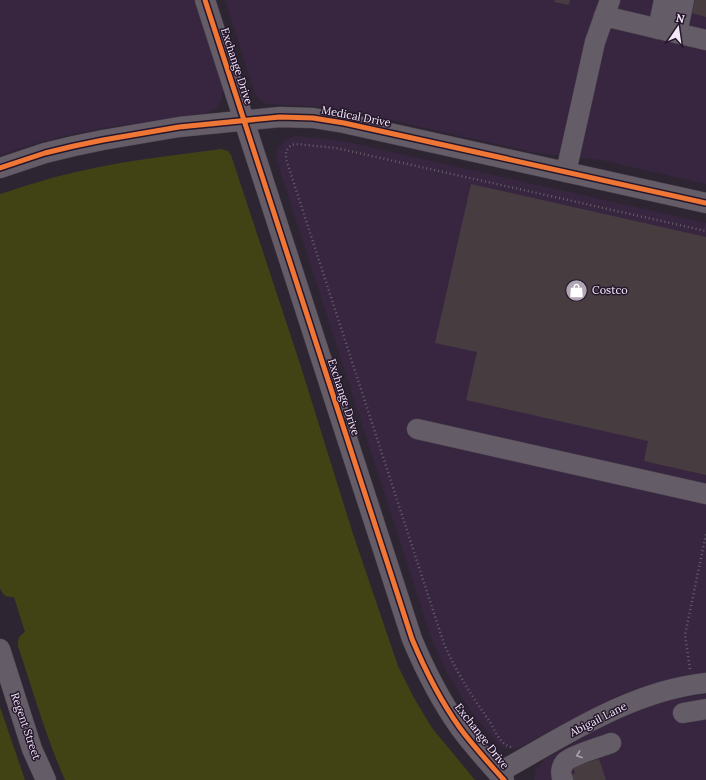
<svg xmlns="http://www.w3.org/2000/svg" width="706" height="780" font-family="Lora,serif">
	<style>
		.built { fill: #382641 }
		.green { fill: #424315 }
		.building { fill: #473d40 }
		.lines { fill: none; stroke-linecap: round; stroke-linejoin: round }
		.minor-casing { stroke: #4a434e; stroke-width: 21 }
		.path { stroke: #655f69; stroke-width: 2.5; stroke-dasharray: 1 3; stroke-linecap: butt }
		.minor { stroke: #645d67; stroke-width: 20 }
		.cycleway-casing { stroke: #26172d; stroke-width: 8 }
		.cycleway { stroke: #f07635; stroke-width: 5 }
		.oneway { stroke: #aca4b0 }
		.labels { text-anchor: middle; stroke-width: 3; stroke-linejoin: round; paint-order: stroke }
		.street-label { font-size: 11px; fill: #f4eaf9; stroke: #26172d }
		.poi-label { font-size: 11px; fill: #f4eaf9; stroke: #26172d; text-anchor: start }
	</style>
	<rect width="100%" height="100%" fill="#2e2532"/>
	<g class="built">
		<path d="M0,0H194L223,88L222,99L216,109L205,113L110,127L73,134L34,144L0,155Z"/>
		<path d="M225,0H706V184L601,160L537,153L345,110L324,107L266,104L258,98L255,94Z"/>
		<path d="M295,136L335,140L356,144L706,223V673L667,680L630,691L613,698L516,749L504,748L499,745L472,713L449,677L432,640L277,161V151L279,147L286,140Z"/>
		<path d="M706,694V780H534L536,770L544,760L612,721L649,706L670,700Z"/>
	</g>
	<g class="green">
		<path d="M221,149L228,151L231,155L301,367L353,534L398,666L414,698L432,728L475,780H65C46,737 33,691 18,646C18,638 19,636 25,632L14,597C6,597 3,596 0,588V194C28,185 56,176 85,170C130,160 176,155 221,149Z"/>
		<path d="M0,707L25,780H0Z"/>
	</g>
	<g class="building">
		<path d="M555,0H570L569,5L554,2Z"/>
		<path d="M695,0H706V17L692,13Z"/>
		<path d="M471,184L706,237V475L644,461L648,441L466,400L477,352L435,343Z"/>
		<path d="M599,759L606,780H571L570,775L575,773L573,767Z"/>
	</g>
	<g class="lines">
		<defs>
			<g id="minor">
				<path d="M205,0L412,639C425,670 440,700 460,728C473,746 489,763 504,780"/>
				<path d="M604,16L706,40"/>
				<path d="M658,29L664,0"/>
				<path d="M677,33L684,0"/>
				<path d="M0,168L45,153L74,146L103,140L179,127L280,117L313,118L344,123L706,203"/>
				<path d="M566,172L595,42L610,0"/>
				<path d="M417,429L706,494"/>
				<path d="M0,649L32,749L46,780"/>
				<path d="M683,713L706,709"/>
				<path d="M498,773C563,737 630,691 706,683"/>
				<path d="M563,780C560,774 561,767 565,762C572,755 601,747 611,743"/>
			</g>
		</defs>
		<use href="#minor" class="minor-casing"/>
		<g class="path">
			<path d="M690,669L685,635L706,534"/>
			<path d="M511,747C498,743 495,729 488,719C471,695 456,671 444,644L286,159V151L291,145L296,144L336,148L706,231"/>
		</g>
		<use href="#minor" class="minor"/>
		<defs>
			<g id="cycleway">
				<path d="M205,0L412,639C425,670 440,700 460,728C473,746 489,763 504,780"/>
				<path d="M0,168L45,153L74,146L103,140L179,127L280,117L313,118L344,123L706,203"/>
			</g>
		</defs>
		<use href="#cycleway" class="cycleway-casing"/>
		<use href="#cycleway" class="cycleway"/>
	</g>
	<defs><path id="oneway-chevron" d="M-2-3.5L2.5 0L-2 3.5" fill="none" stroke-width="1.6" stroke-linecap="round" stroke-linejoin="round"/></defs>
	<use class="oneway" href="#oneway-chevron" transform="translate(579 755) rotate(160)"/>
	<defs>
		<symbol id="shop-disc" viewBox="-11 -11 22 22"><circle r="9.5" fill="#afa5b3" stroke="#26172d"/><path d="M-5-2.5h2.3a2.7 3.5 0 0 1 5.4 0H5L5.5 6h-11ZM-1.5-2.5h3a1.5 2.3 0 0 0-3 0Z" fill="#fff"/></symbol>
	</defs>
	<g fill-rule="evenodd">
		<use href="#shop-disc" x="564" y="278" width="25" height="25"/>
	</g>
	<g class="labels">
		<g class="street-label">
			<text transform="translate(237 66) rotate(72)" y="4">Exchange Drive</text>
			<text transform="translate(356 116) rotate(11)" y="4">Medical Drive</text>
			<text transform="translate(344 397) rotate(72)" y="4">Exchange Drive</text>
			<text transform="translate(598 719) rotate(-27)" y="4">Abigail Lane</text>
			<text transform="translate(26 726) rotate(71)" y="4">Regent Street</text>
			<text transform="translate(482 736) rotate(52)" y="4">Exchange Drive</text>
		</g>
		<g class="poi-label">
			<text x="592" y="294">Costco</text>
		</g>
	</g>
	<g transform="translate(678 28) rotate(13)" stroke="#26172d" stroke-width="3" paint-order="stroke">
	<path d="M0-3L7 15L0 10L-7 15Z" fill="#f4eaf9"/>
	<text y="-6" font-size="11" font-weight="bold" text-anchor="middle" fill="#f4eaf9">N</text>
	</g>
</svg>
